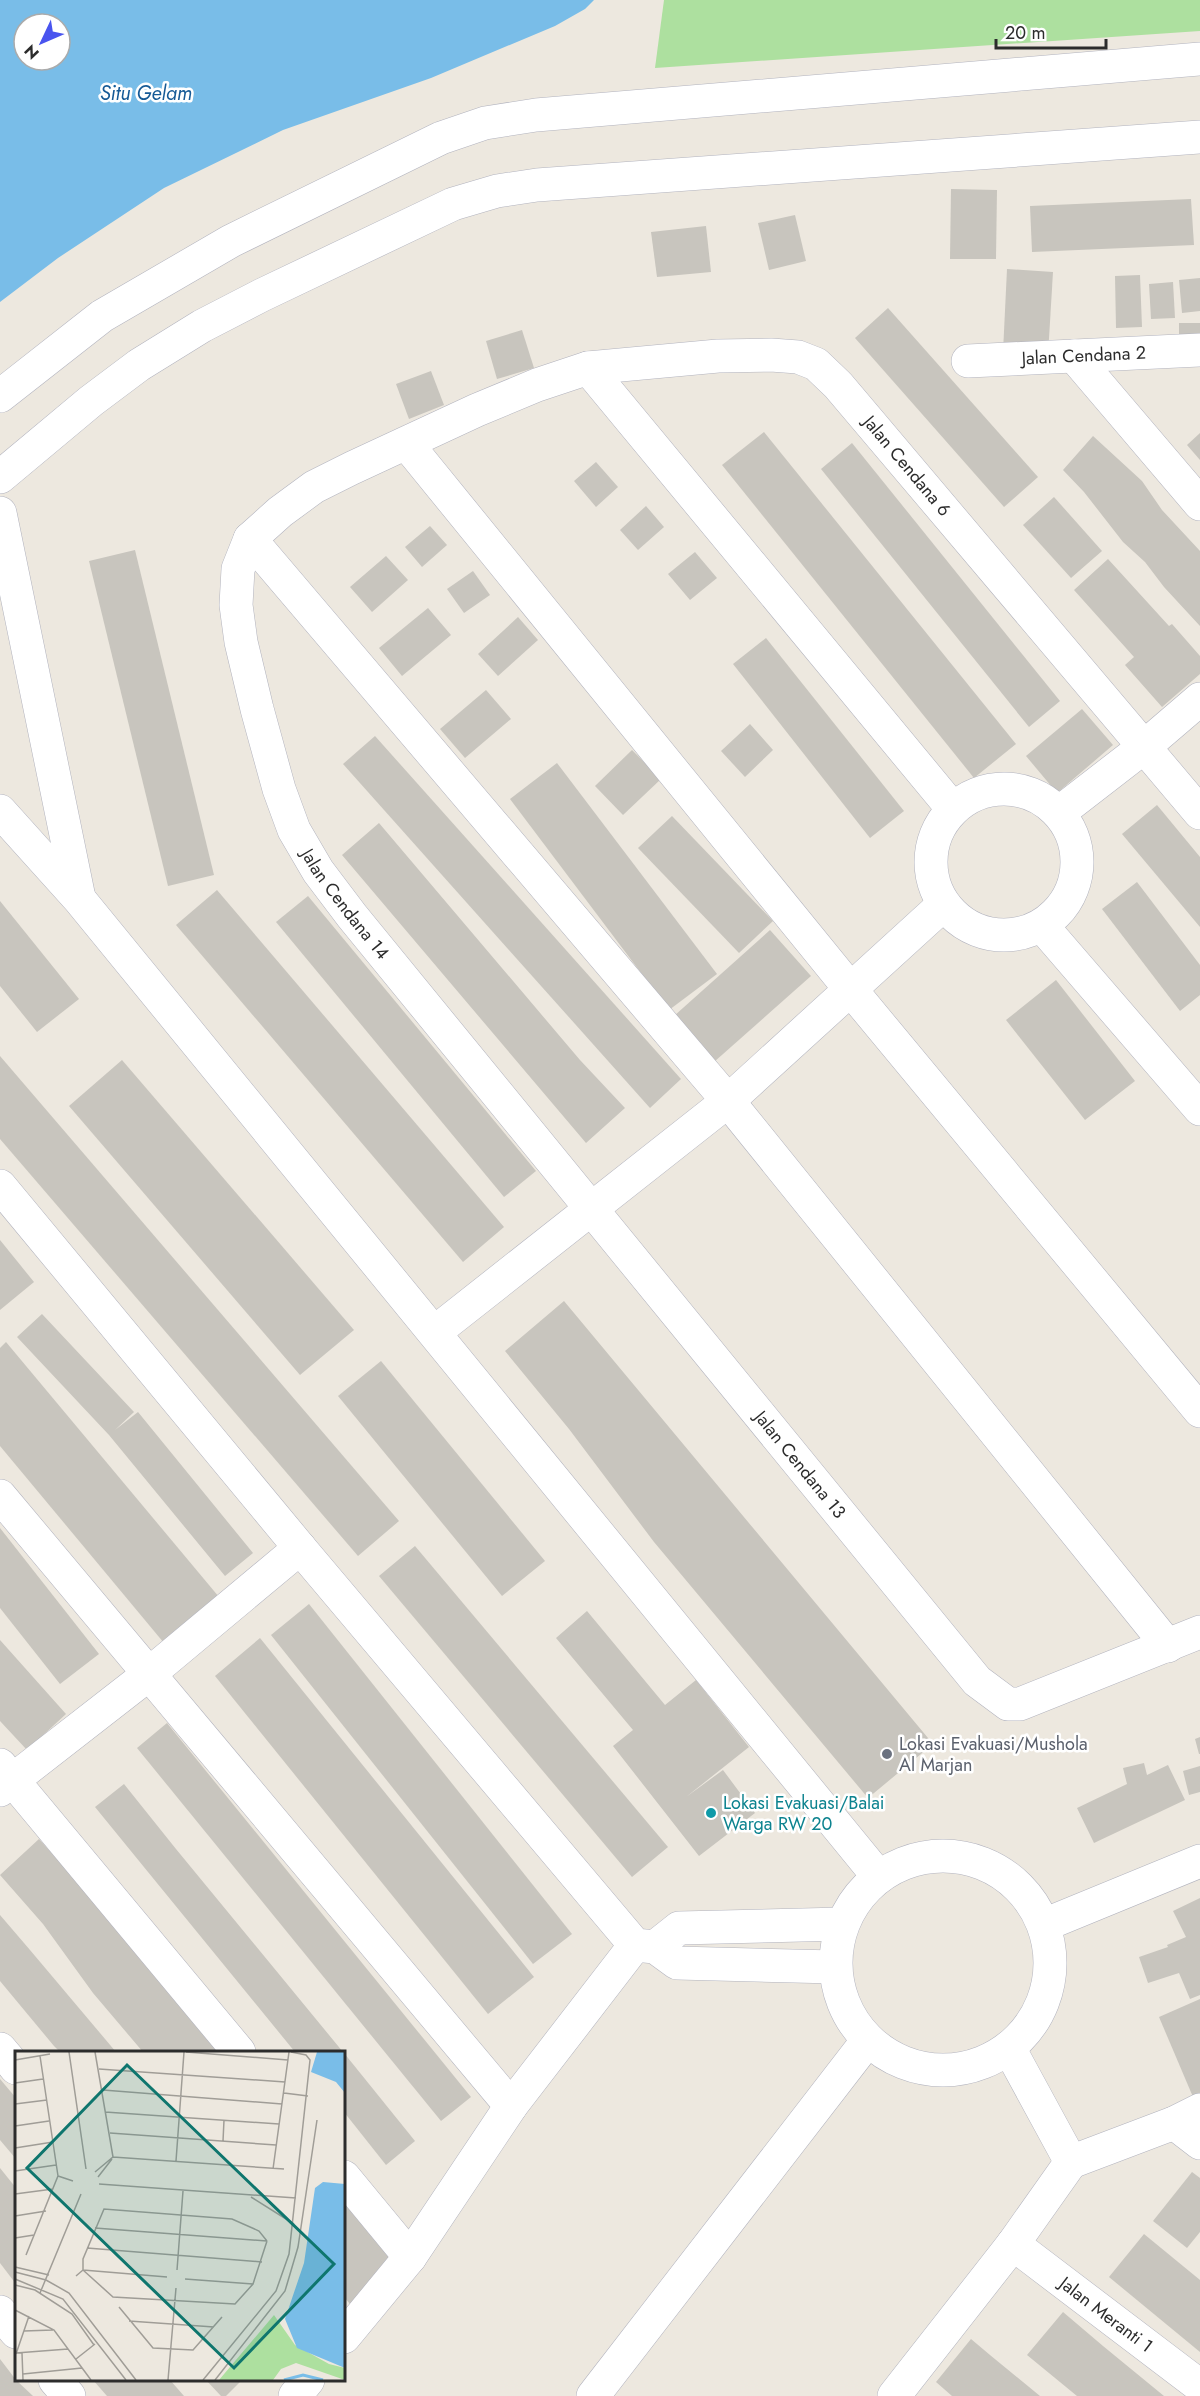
<svg xmlns="http://www.w3.org/2000/svg" width="1200" height="2396" font-family="Jost,sans-serif">
	<style>
		.green { fill: #ade09f }
		.water { fill: #79bde8; fill-rule: evenodd }
		.building { fill: #c8c5be }
		.lines { fill: none; stroke-linecap: round; stroke-linejoin: round }
		.street-casing { stroke: #b2b3be; stroke-width: 34 }
		.street { stroke: #fff; stroke-width: 33 }
		.worship-dot { fill: #6b7280; stroke: #fff; stroke-width: 2 }
		.culture-dot { fill: #0f9aa8; stroke: #fff; stroke-width: 2 }
		.labels { text-anchor: middle; stroke-width: 5; stroke-linejoin: round; paint-order: stroke }
		.street-label { font-size: 18px; fill: #2c2c2c; stroke: #fff }
		.worship-label { font-size: 18px; fill: #5b616d; stroke: #fff; text-anchor: start }
		.culture-label { font-size: 18px; fill: #0d838f; stroke: #fff; text-anchor: start }
		.water-label { font-size: 20px; font-style: italic; fill: #165a96; stroke: #fff }
		.inset-river { fill: none; stroke: #79bde8; stroke-width: 3 }
		.inset-road { fill: none; stroke: #a09d97; stroke-width: 1.5 }
		.view { fill: #0f766e; fill-opacity: 0.15; stroke: #0f766e; stroke-width: 3 }
		.inset-edge { fill: none; stroke: #2c2c2c; stroke-width: 3 }
	</style>
	<rect width="100%" height="100%" fill="#ede8df"/>
	<path class="green" d="M664,0H1200V31L655,68Z"/>
	<path class="water" d="M0,0H594L585,9L555,26L431,78L283,130L164,188L58,258L0,302ZM24,24H60V60H24Z"/>
	<g class="building">
		<path d="M951,189L997,190L996,259H950Z"/>
		<path d="M1191,199L1194,245L1032,252L1030,206Z"/>
		<path d="M795,215L806,261L769,270L758,223Z"/>
		<path d="M706,226L711,272L657,277L651,232Z"/>
		<path d="M1007,269L1053,272L1048,355L1003,352Z"/>
		<path d="M1140,275L1142,327L1116,328L1115,276Z"/>
		<path d="M1200,278V311L1182,313L1179,280Z"/>
		<path d="M1173,282L1175,318L1151,319L1149,284Z"/>
		<path d="M888,308L1038,477L1004,507L855,338Z"/>
		<rect x="1179" y="323" width="21" height="17"/>
		<path d="M522,330L534,368L497,379L486,341Z"/>
		<path d="M431,371L444,405L409,419L396,384Z"/>
		<path d="M764,432L1016,744L974,778L722,465Z"/>
		<path d="M1200,433V460L1187,445Z"/>
		<path d="M1093,436L1142,481L1162,510L1200,551V626L1164,587L1145,562L1123,542L1084,492L1063,470Z"/>
		<path d="M852,443L1060,701L1029,727L821,469Z"/>
		<path d="M596,462L618,487L596,507L574,481Z"/>
		<path d="M1054,497L1102,551L1071,578L1023,525Z"/>
		<path d="M646,506L664,527L638,550L620,530Z"/>
		<path d="M430,526L447,545L422,567L405,547Z"/>
		<path d="M135,550L214,875L168,886L89,561Z"/>
		<path d="M695,552L717,578L690,600L668,574Z"/>
		<path d="M386,556L408,580L372,612L350,587Z"/>
		<path d="M1108,559L1169,626L1172,624L1200,656V674L1162,707L1125,665L1134,657L1074,590Z"/>
		<path d="M473,571L490,595L464,613L447,589Z"/>
		<path d="M428,608L451,635L402,676L379,648Z"/>
		<path d="M518,617L538,640L498,676L478,654Z"/>
		<path d="M766,638L904,811L870,838L733,664Z"/>
		<path d="M486,690L511,719L465,758L440,729Z"/>
		<path d="M1082,709L1113,745L1057,793L1026,756Z"/>
		<path d="M750,724L773,750L745,777L721,751Z"/>
		<path d="M375,736L681,1079L650,1108L343,764Z"/>
		<path d="M632,750L661,779L623,815L595,786Z"/>
		<path d="M557,763L717,974L669,1010L510,799Z"/>
		<path d="M1157,805L1200,857V927L1122,834Z"/>
		<path d="M672,816L773,921L739,953L638,848Z"/>
		<path d="M379,823L580,1060L625,1108L586,1143L342,855Z"/>
		<path d="M1137,882L1200,965V995L1180,1011L1102,909Z"/>
		<path d="M217,890L504,1227L463,1262L176,925Z"/>
		<path d="M308,896L536,1171L504,1197L276,922Z"/>
		<path d="M0,901L79,999L37,1032L0,986Z"/>
		<path d="M770,930L811,976L714,1062L674,1016Z"/>
		<path d="M1056,980L1135,1081L1085,1120L1006,1020Z"/>
		<path d="M0,1056L399,1521L358,1556L0,1139Z"/>
		<path d="M122,1060L354,1330L300,1375L69,1106Z"/>
		<path d="M0,1240L34,1282L0,1310Z"/>
		<path d="M564,1301L933,1744L868,1798L654,1542L569,1429L505,1351Z"/>
		<path d="M42,1314L134,1412L115,1430L138,1412L253,1553L225,1576L109,1435L17,1337Z"/>
		<path d="M6,1342L219,1597L164,1643L0,1446V1348Z"/>
		<path d="M381,1361L545,1561L502,1596L338,1396Z"/>
		<path d="M0,1528L99,1654L60,1684L0,1608Z"/>
		<path d="M415,1546L668,1847L632,1877L379,1576Z"/>
		<path d="M309,1604L572,1934L533,1964L271,1635Z"/>
		<path d="M587,1611L665,1705L696,1680L749,1747L686,1797L723,1770L755,1813L699,1856L613,1746L633,1730L556,1638Z"/>
		<path d="M260,1638L534,1977L488,2014L215,1676Z"/>
		<path d="M0,1640L66,1714L27,1750L0,1721Z"/>
		<path d="M167,1723L471,2097L441,2121L137,1748Z"/>
		<path d="M1200,1737V1754H1199L1195,1739Z"/>
		<path d="M1144,1763L1147,1775L1168,1765L1185,1800L1094,1843L1077,1808L1127,1784L1123,1768Z"/>
		<path d="M1200,1766V1792L1189,1795L1183,1771Z"/>
		<path d="M124,1784L176,1849L343,2052H295L148,1872L95,1807Z"/>
		<path d="M39,1839L84,1889L222,2052H143L93,1993L43,1924L0,1875Z"/>
		<path d="M1200,1898V1995L1190,1999L1179,1973L1148,1983L1139,1957L1168,1947L1167,1945L1186,1937L1173,1911Z"/>
		<path d="M0,1915L30,1950L116,2052H60L54,2046L0,1981Z"/>
		<path d="M1200,1999V2093L1193,2097L1159,2017Z"/>
		<path d="M344,2053L415,2141L386,2165L344,2112Z"/>
		<path d="M0,2079L16,2098V2159L0,2140Z"/>
		<path d="M0,2168L16,2188V2284L0,2263Z"/>
		<path d="M1192,2172L1200,2178V2232L1187,2248L1153,2221Z"/>
		<path d="M344,2196L399,2265L350,2304L344,2297Z"/>
		<path d="M1144,2234L1200,2280V2352L1109,2277Z"/>
		<path d="M1063,2312L1103,2346L1164,2396H1077L1027,2355Z"/>
		<path d="M971,2339L990,2355L1040,2396H952L936,2382Z"/>
		<path d="M0,2359L16,2380L33,2396H0Z"/>
		<path d="M93,2380H170L184,2396H107Z"/>
		<path d="M206,2380H242L226,2396H221Z"/>
	</g>
	<g class="lines">
		<defs>
			<g id="street">
				<path d="M1074,356L1200,504"/>
				<path id="s1" d="M968,361L1200,350"/>
				<path d="M588,368L953,809"/>
				<path d="M0,396L102,316L231,241L441,138L485,123L536,115L1200,59"/>
				<path d="M407,444L851,990L1200,1411"/>
				<path d="M0,477L91,401L139,365L202,326L262,295L453,204L497,191L537,185L1200,137"/>
				<path d="M0,513L79,898"/>
				<path d="M250,539L728,1101L1168,1646"/>
				<circle cx="1004" cy="862" r="73"/>
				<path d="M0,811L80,900L878,1876"/>
				<path d="M1060,812L1144,747L1200,699"/>
				<path id="s2" d="M1200,813L838,385L816,364L798,357L771,355L718,356L588,368L537,385L477,410L352,468L314,487L280,512L250,539L238,569L236,605L241,642L257,709L279,789L294,830L318,871L352,916L977,1681L1008,1704H1020L1200,1632"/>
				<path d="M1043,927L1200,1109"/>
				<path d="M0,1186L300,1548L635,1945L655,1947L677,1963L835,1967"/>
				<path d="M435,1332L728,1101L943,905"/>
				<path d="M0,1496L511,2106"/>
				<path d="M0,1765L239,2052"/>
				<path d="M0,1790L149,1674L300,1548"/>
				<circle cx="943" cy="1963" r="107"/>
				<path d="M1044,1925L1200,1861"/>
				<path d="M655,1947L679,1928L842,1924"/>
				<path d="M1009,2048L1071,2162L1174,2123L1200,2110"/>
				<path d="M0,2049L16,2068"/>
				<path d="M1174,2123L1200,2143"/>
				<path d="M344,2177L410,2257"/>
				<path id="s3" d="M1013,2244L1200,2386"/>
				<path d="M0,2312L16,2332"/>
				<path d="M344,2337L410,2257L511,2106L635,1945"/>
				<path d="M55,2380L69,2396"/>
				<path d="M295,2396L308,2380"/>
				<path d="M593,2396L868,2040"/>
				<path d="M894,2396L1013,2244L1071,2162"/>
			</g>
		</defs>
		<use href="#street" class="street-casing"/>
		<use href="#street" class="street"/>
	</g>
	<circle class="worship-dot" cx="887" cy="1754" r="6"/>
	<circle class="culture-dot" cx="711" cy="1813" r="6"/>
	<g class="labels">
		<g class="street-label">
			<text dy="6" stroke="none"><textPath href="#s1" startOffset="116">Jalan Cendana 2</textPath></text>
			<text transform="translate(907 466) rotate(50)" y="6">Jalan Cendana 6</text>
			<text dy="6" stroke="none"><textPath href="#s2" startOffset="1594">Jalan Cendana 14</textPath></text>
			<text dy="6" stroke="none"><textPath href="#s2" startOffset="2316">Jalan Cendana 13</textPath></text>
			<text dy="6" stroke="none"><textPath href="#s3" startOffset="117">Jalan Meranti 1</textPath></text>
		</g>
		<g class="worship-label">
			<text x="899" y="1750">Lokasi Evakuasi/Mushola<tspan x="899" dy="21">Al Marjan</tspan></text>
		</g>
		<g class="culture-label">
			<text x="723" y="1809">Lokasi Evakuasi/Balai<tspan x="723" dy="21">Warga RW 20</tspan></text>
		</g>
		<g class="water-label">
			<text x="146" y="100">Situ Gelam</text>
		</g>
	</g>
	<g transform="translate(15 2051)">
		<rect width="330" height="330" fill="#ede8df"/>
		<path d="M259,264L280,294L314,313L330,317V329L281,312L266,318L258,329H204Z" fill="#ade09f"/>
		<path d="M302,1H330V42L321,31L296,21ZM308,131L330,133V317L282,297L270,268L289,212L300,137Z" fill="#79bde8"/>
		<path class="inset-river" d="M269,329L288,324L308,329"/>
		<path class="inset-road" d="M54,1L71,118M80,1L98,106M171,1L273,9M25,5L43,125M0,9L35,3M84,18L270,31M0,32L28,28M88,39L267,53M269,42L293,45M0,53L32,49M90,61L264,73M0,75L34,70M95,82L261,94M208,90L209,69M0,97L38,91M161,110L169,1M258,118L274,1M0,120L41,114M80,121L98,106L269,118M83,126L97,108M84,133L281,147M0,143L38,138M236,146L279,173M0,165L31,160M80,177L252,190M0,187L19,184M72,197L247,211M11,204L43,125L58,130M0,216L34,224M68,219L98,246L220,253L238,233L252,190M68,219L152,226M162,219L168,140M0,221L31,229L54,242L121,329M61,225L68,219V208L89,158L217,168L244,180L252,190M0,228L48,248L111,329M170,228L238,233M0,234L20,239L57,263L79,294M25,242L66,143M104,256L138,297L178,299L207,266M0,259L39,279L76,329M114,270L199,276M9,280L38,279M1,302L53,298M7,302L8,329M1,303L14,265M61,308L80,293M8,323L67,317M153,329L161,237M188,329L261,240L274,203L295,9L291,4L276,1M200,329L270,240L283,196L302,69"/>
		<path class="view" d="M112,14L319,213L219,317L12,117Z"/>
		<rect width="330" height="330" class="inset-edge"/>
	</g>
	<g transform="translate(42 42) rotate(226)"><circle r="28" fill="#ffffff" stroke="#ababab" stroke-width="1.5"/>
	<path d="M0-4.5L10 22L0 15L-10 22Z" fill="#4954ef"/>
	<text y="-9" font-size="16" font-weight="bold" text-anchor="middle" fill="#2c2c2c">N</text>
	</g>
	<path d="M996 39v9h110v-9" fill="none" stroke="#2c2c2c" stroke-width="3"/>
	<text x="1005" y="39" font-size="18" fill="#2c2c2c" stroke="#ffffff" stroke-width="4.5" paint-order="stroke">20 m</text>
</svg>
